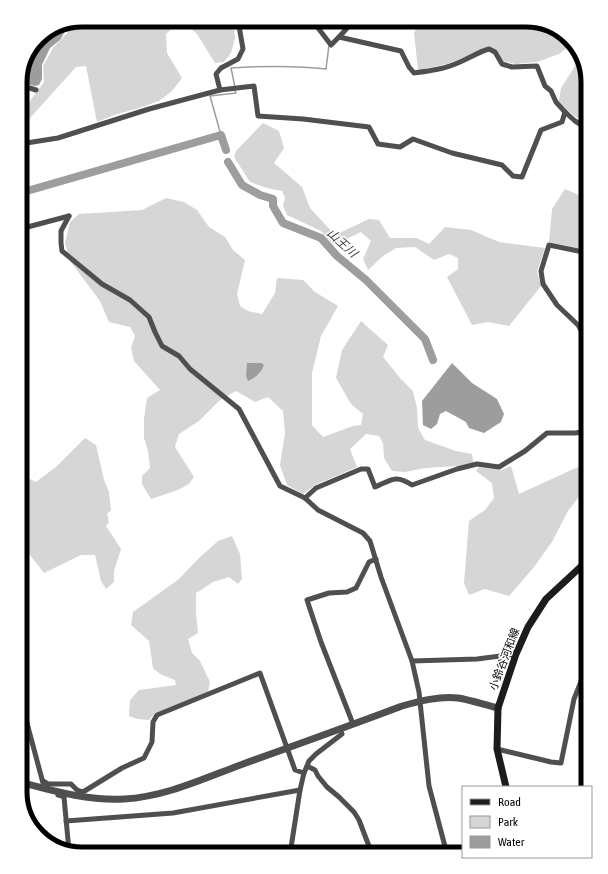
<svg xmlns="http://www.w3.org/2000/svg" width="608" height="874" font-family="'Asap Condensed','Noto Sans JP',sans-serif">
	<style>
		.green { fill: #d6d6d6 }
		.water { fill: #9d9d9d }
		.lines { fill: none; stroke-linecap: round; stroke-linejoin: round }
		.stream { stroke: #9d9d9d; stroke-width: 1.5 }
		.river { stroke: #9d9d9d; stroke-width: 8 }
		.minor { stroke: #4f4f4f; stroke-width: 5 }
		.tertiary { stroke: #4f4f4f; stroke-width: 7 }
		.secondary { stroke: #1c1c1c; stroke-width: 7 }
		.labels { text-anchor: middle; stroke-width: 3; stroke-linejoin: round; paint-order: stroke }
		.street-label { font-size: 11px; fill: #000; stroke: #fff }
		.water-label { font-size: 12px; font-style: italic; fill: #3e3e3e; stroke: #fff }
		.rim { fill: none; stroke: #000; stroke-width: 5 }
	</style>
	<rect width="100%" height="100%" fill="#fff"/>
	<g class="green">
		<path d="M82,20H233L235,38L231,53L224,62L215,63L197,34L181,20L166,34L167,53L182,78L172,91L159,101L136,109L117,114L97,122L86,66L76,67L21,128L20,125V121L24,109L44,82L43,66L53,48L68,32L64,27Z"/>
		<path d="M420,20H529L557,28L572,44L559,54L537,62L516,64L503,61L497,51L489,47C479,50 470,55 461,59C447,65 433,67 418,70L414,33Z"/>
		<path d="M581,57L588,82V126L568,111L559,101L561,88Z"/>
		<path d="M263,123L279,131L284,148L274,163L287,174L302,187L310,208L335,235L369,219L379,220L390,238H417L429,244L445,227L471,230L499,242L545,248L537,271L541,286L509,326L488,322L472,325L447,277L458,269V258L449,254L434,260L415,247L396,248L383,256L368,270L363,259L371,241L361,232L334,245L321,231L287,215L283,206L285,198L282,191L267,188L250,182L234,157L236,151Z"/>
		<path d="M565,189L581,196L584,203L588,205V250L549,242L552,209Z"/>
		<path d="M166,198L184,202L197,210L209,227L225,237L233,250L245,260L237,294L240,306L248,311L262,314L275,293L277,278L303,280L315,292L338,306L321,336L312,373V425L323,437L353,426L361,425L363,414L351,404L336,378L342,350L361,321L388,345L383,357L401,379L413,391L417,408L418,428L425,440L456,451L472,454L474,465L426,468L405,472L392,471L384,458L383,443L379,436L366,434L350,449L357,467L315,485L303,494L287,485L280,465L285,433L283,411L268,397L255,402L236,391L220,400L199,421L179,434L175,447L194,477L189,484L178,490L151,499L142,484V476L150,468L148,451L144,438V419L147,398L160,390L134,361L131,348L135,336L130,327L109,322L100,301L70,261L65,243L70,222L79,214L142,210Z"/>
		<path d="M85,438L96,445L104,480L109,492L111,510L107,514L109,522L106,526L121,549L114,571V582L106,589L101,581L95,555H81L44,573L20,542V474L36,482L57,466Z"/>
		<path d="M588,465V485L568,511L552,542L534,567L509,596L485,589L469,595L464,583L469,521L485,510L494,498L492,483L476,471L479,467L501,470L511,466L519,494L580,466Z"/>
		<path d="M232,536L240,554L242,579L238,584L229,577L213,582L196,593V613L198,633L188,639L192,653L200,661L210,682L208,693L155,713L149,720L137,719L129,716L130,700L139,690L176,685L175,680L160,674L153,668L149,641L131,625L133,612L179,579L198,559L218,541Z"/>
	</g>
	<g class="water">
		<path d="M64,27L66,30L60,40L50,48L42,65V79L39,85L34,86L20,81V78L41,36Z"/>
		<path d="M247,363H261L264,365C261,373 255,378 248,381L246,376Z"/>
		<path d="M452,363L472,383L497,399L504,414L501,422L484,433L469,428L466,422L446,411L440,414L437,424L431,429L423,425L422,401Z"/>
	</g>
	<g class="lines">
		<g class="stream">
			<path d="M235,87L231,68C263,66 294,65 326,69L329,45"/>
			<path d="M221,135L210,96L236,93L235,91"/>
		</g>
		<g class="river">
			<path d="M228,162L242,185L260,195L273,199V206L283,223L321,238L337,256L366,280L425,339L433,360"/>
			<path d="M20,193L221,135L226,150"/>
		</g>
		<g class="minor">
			<path d="M312,20L331,45L339,37L401,51L409,67L414,73C429,71 445,69 460,62C470,58 478,52 489,49L495,52L502,64L512,67L537,66L545,86L551,91L556,102L565,112L575,121L588,129"/>
			<path d="M339,37L349,26L378,23L382,20"/>
			<path d="M20,85L36,90"/>
			<path d="M220,90L216,74L221,68L238,59L243,49L238,20"/>
			<path d="M20,144L58,138L149,109L220,90L254,86L258,116L303,119L369,127L378,144L400,147L413,139L452,153L502,165L513,176L522,177L541,130L562,122L565,112"/>
			<path d="M69,216L61,231V243L62,251L102,284L130,300L149,317L155,332L162,346L179,356L190,369L239,409L280,486L305,498L318,510L363,533L370,541L381,577L412,661L419,692L429,786L447,854"/>
			<path d="M20,229L69,216"/>
			<path d="M588,345L585,337L578,325L557,305L543,284L541,271L549,245L588,253"/>
			<path d="M305,498L316,488L361,469H368L375,487C391,480 396,474 412,485L457,469L477,464L499,467L525,451L547,433H575L588,431"/>
			<path d="M412,661L477,659L516,654"/>
			<path d="M20,693L28,727L43,783"/>
			<path d="M353,724L321,642L307,600L329,593L347,592L356,588L369,562L376,559"/>
			<path d="M20,739L21,736L28,727"/>
			<path d="M497,749L551,762L561,763L574,699L588,664"/>
			<path d="M307,766L315,770L318,776L327,787L339,797L354,812L359,820L372,854"/>
			<path d="M43,781L48,784H71L77,790L83,792L122,768L144,758L152,742L153,722L157,715L260,673L295,770L304,773"/>
			<path d="M58,795L64,797L69,851"/>
			<path d="M66,821L173,813L300,790"/>
			<path d="M290,854L300,790L304,773L307,766L309,761L316,754L342,734L340,729"/>
		</g>
		<path class="tertiary" d="M20,782C54,791 89,801 124,799C165,797 205,778 243,764C296,745 349,726 402,706C420,701 439,696 458,698C471,700 485,705 498,708"/>
		<path class="secondary" d="M506,787L497,749L498,708L516,654L528,627L546,599L588,560"/>
	</g>
	<g class="labels">
		<g class="street-label">
			<text transform="translate(504 659) rotate(-69)" y="4">小鈴谷河和線</text>
		</g>
		<g class="water-label">
			<text transform="translate(342 243) rotate(42)" y="4">山王川</text>
		</g>
	</g>
	<path d="M0 0H608V874H0ZM82 27H526A55 55 0 0 1 581 82V792A55 55 0 0 1 526 847H82A55 55 0 0 1 27 792V82A55 55 0 0 1 82 27Z" fill="#fff" fill-rule="evenodd"/>
	<path class="rim" d="M82 27H526A55 55 0 0 1 581 82V792A55 55 0 0 1 526 847H82A55 55 0 0 1 27 792V82A55 55 0 0 1 82 27Z"/>
	<rect x="462" y="786" width="130" height="72" fill="#ffffff" stroke="#999999"/>
	<rect x="470" y="799" width="20" height="6" fill="#1c1c1c" stroke="#999999"/>
	<text x="498" y="806" font-size="12" fill="#000000">Road</text>
	<rect x="470" y="816" width="20" height="12" fill="#d6d6d6" stroke="#999999"/>
	<text x="498" y="826" font-size="12" fill="#000000">Park</text>
	<rect x="470" y="836" width="20" height="12" fill="#9d9d9d" stroke="#999999"/>
	<text x="498" y="846" font-size="12" fill="#000000">Water</text>
</svg>
